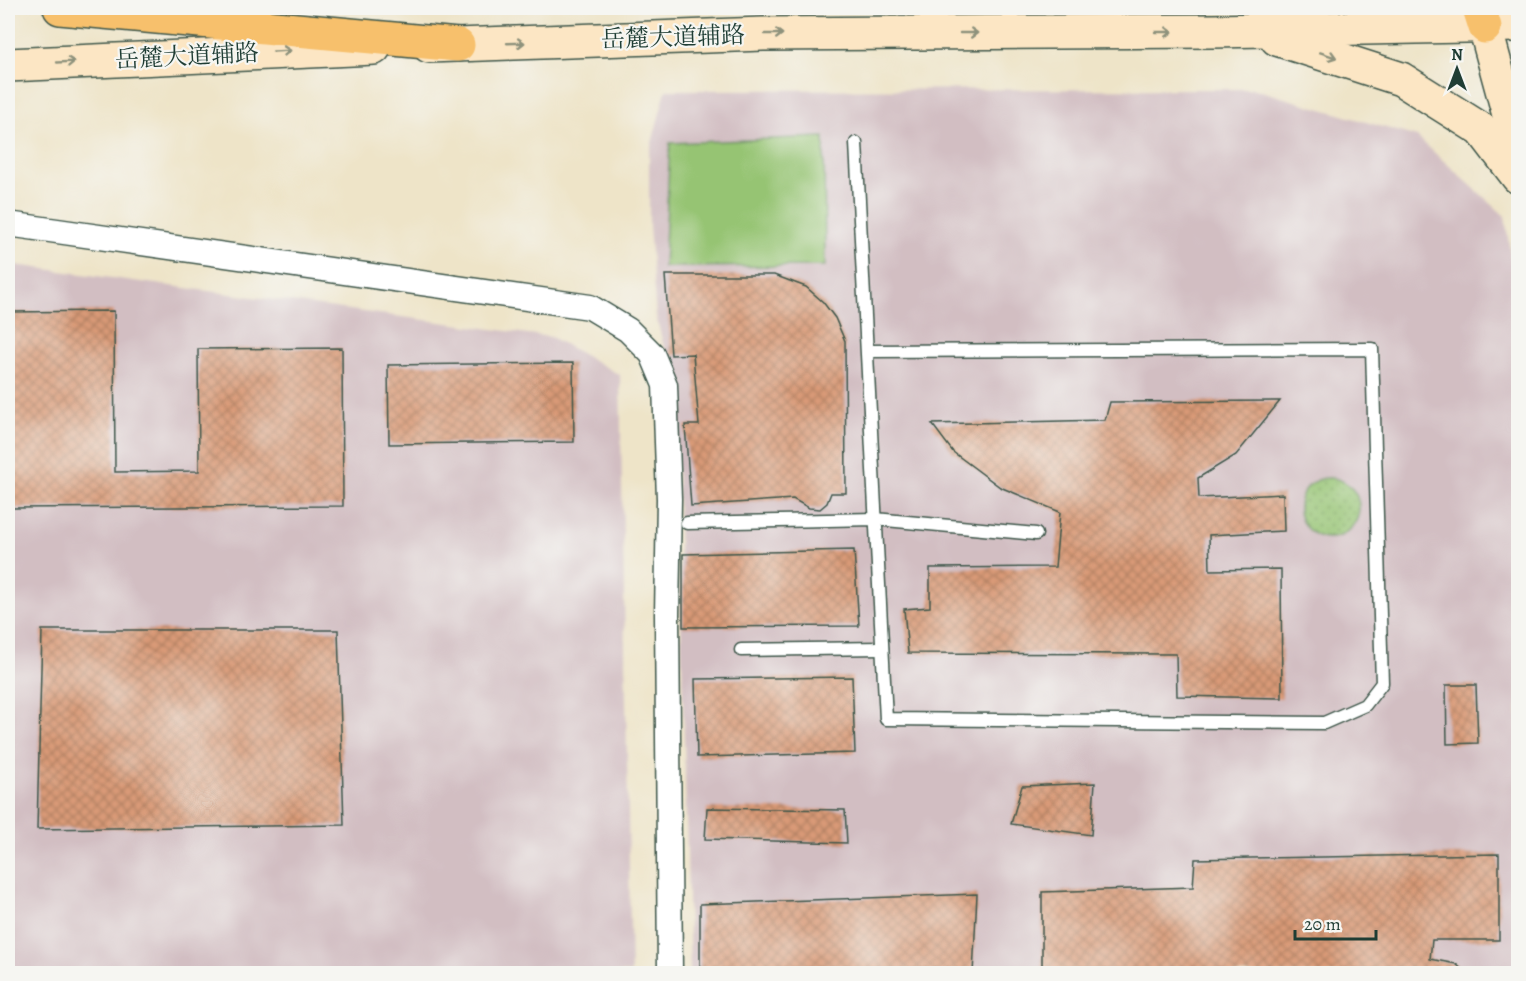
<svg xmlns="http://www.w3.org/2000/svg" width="1526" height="981" font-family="Alegreya,'Noto Serif SC',serif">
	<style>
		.industrial { fill: #d2bec2 }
		.grass { fill: #96c473; stroke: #5a8054; stroke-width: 1.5 }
		.park { fill: url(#park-dots); stroke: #5a8054; stroke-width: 1.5 }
		.building { fill: url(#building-cross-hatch) }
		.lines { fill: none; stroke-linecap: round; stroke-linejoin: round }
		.service-casing { stroke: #3e564a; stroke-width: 15 }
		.minor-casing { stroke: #3e564a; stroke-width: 27 }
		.secondary-casing { stroke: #3e564a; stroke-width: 36 }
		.primary-casing { stroke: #3e564a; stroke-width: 36 }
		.trunk-casing { stroke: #3e564a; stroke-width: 36 }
		.service { stroke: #fff; stroke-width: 12 }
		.minor { stroke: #fff; stroke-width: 24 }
		.secondary { stroke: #fce6c4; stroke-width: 33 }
		.primary { stroke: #f7c06c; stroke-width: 33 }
		.trunk { stroke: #f7c06c; stroke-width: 33 }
		.oneway { stroke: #8e927c }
		.labels { text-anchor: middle; stroke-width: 4.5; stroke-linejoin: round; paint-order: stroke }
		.street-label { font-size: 24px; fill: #1f3d34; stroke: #f6f6f2 }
	</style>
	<defs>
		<pattern id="park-dots" width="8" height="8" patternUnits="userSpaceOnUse" patternTransform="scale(1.5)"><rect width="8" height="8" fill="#96c473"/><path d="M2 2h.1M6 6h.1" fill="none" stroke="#7aa05f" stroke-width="1.8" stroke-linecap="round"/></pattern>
		<pattern id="building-cross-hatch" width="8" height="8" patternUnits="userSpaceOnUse" patternTransform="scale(1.5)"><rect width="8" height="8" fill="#d99a77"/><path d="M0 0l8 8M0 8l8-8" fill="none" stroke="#af7f62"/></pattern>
	</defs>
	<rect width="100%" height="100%" fill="#f6f6f2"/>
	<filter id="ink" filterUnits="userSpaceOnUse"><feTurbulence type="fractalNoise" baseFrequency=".0167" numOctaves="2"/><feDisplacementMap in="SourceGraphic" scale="12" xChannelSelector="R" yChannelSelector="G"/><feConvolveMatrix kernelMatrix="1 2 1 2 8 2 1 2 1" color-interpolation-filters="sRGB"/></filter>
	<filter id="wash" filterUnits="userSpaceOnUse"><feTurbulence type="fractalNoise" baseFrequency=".008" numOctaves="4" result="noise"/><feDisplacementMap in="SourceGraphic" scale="24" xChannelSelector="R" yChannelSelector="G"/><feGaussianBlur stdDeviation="1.35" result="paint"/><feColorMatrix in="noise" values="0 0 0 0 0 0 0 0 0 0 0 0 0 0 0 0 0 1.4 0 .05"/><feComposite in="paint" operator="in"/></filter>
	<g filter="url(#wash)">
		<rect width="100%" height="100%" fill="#eee4c8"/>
		<g class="industrial">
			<path d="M1254,89L1417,137L1505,216L1518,308V973H690L675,388L656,317L649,226V154L666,90Z"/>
			<path d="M8,264L551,337L620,375L631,973L8,974Z"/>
		</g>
		<path class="grass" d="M824,137L825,266L664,267L670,143Z"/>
		<circle class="park" cx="1329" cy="508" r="30"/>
		<g id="blocks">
			<g class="building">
				<path d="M665,275H774L806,287L823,302L835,318L845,341L846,493H831L827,503L820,509L809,508L793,499L691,506L685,425H699L693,354L671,355Z"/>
				<path d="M114,311L115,472L199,471L198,349L342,348L343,506L8,508V312Z"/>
				<path d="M573,363L574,442L389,444L388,365Z"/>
				<path d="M1280,401L1236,455L1198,478L1199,498L1283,494L1284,531L1209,535L1210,570L1281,569L1282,698L1177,696L1176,654L908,653L904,609L930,607V568L1055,567L1060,512L1000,487L953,452L932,424L1105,420L1110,402Z"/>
				<path d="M854,550L859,626L683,627V554Z"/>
				<path d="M42,630H338L344,825L37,829Z"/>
				<path d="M852,677L855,753L697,757L695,679Z"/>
				<path d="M1446,685H1476L1478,743L1447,744Z"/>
				<path d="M1095,783L1091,835L1011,824L1022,786Z"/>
				<path d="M707,808L845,810L847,843L705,839Z"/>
				<path d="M1499,854V940H1432L1430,959L1456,964L1467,974H1042V892L1193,887L1195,859Z"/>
				<path d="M977,894L973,974H700V904Z"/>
			</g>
		</g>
	</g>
	<g filter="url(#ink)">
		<use href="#blocks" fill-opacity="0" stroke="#3e564a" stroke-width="1.5"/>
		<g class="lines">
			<defs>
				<g id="service">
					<path d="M856,143C866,335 876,527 886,719L1324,723L1365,705L1382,683L1372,349L867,351"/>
					<path d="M687,523L875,519L1036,534"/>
					<path d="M741,650L882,648"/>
				</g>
				<path id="minor" d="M8,224L590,307L628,330L652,354L665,385L669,499L667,615L670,974"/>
				<g id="secondary">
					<path d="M1485,27L1518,148"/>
					<path d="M1277,39L1401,79L1482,130L1518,177"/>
					<path d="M429,46L763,34L1213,31L1518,25"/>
					<path d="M8,65L374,48"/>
				</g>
				<path id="primary" d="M1479,8L1485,27"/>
				<path id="trunk" d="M60,8L458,45"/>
			</defs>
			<use href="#service" class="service-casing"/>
			<use href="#minor" class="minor-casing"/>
			<use href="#secondary" class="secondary-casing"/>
			<use href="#primary" class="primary-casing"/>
			<use href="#trunk" class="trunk-casing"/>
			<use href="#service" class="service"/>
			<use href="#minor" class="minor"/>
			<use href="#secondary" class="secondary"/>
			<use href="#primary" class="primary"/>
			<use href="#trunk" class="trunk"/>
		</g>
		<defs><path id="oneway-shaft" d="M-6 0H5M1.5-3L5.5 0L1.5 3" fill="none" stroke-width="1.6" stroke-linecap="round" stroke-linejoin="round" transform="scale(1.5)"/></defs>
		<g class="oneway">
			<use href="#oneway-shaft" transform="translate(1164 32)"/>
			<use href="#oneway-shaft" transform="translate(969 33)"/>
			<use href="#oneway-shaft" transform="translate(774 34)"/>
			<use href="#oneway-shaft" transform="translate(516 43) rotate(-2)"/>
			<use href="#oneway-shaft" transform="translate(282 51) rotate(-3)"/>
			<use href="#oneway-shaft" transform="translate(1328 55) rotate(18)"/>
			<use href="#oneway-shaft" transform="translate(66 62) rotate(-3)"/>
		</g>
	</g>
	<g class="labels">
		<g class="street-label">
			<text transform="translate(673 37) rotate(-2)" y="8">岳麓大道辅路</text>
			<text transform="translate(187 56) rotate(-3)" y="8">岳麓大道辅路</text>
		</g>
	</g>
	<rect width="1526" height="981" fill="none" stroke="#f6f6f2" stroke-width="30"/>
	<g transform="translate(1457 69)" stroke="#f6f6f2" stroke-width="4.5" paint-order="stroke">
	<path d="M0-4.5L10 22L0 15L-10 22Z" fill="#1f3d34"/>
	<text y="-9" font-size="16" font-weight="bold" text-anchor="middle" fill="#1f3d34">N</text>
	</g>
	<path d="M1295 930v9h81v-9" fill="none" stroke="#1f3d34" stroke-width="3"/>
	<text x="1304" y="930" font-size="18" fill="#1f3d34" stroke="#f6f6f2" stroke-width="4.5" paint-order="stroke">20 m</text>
</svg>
